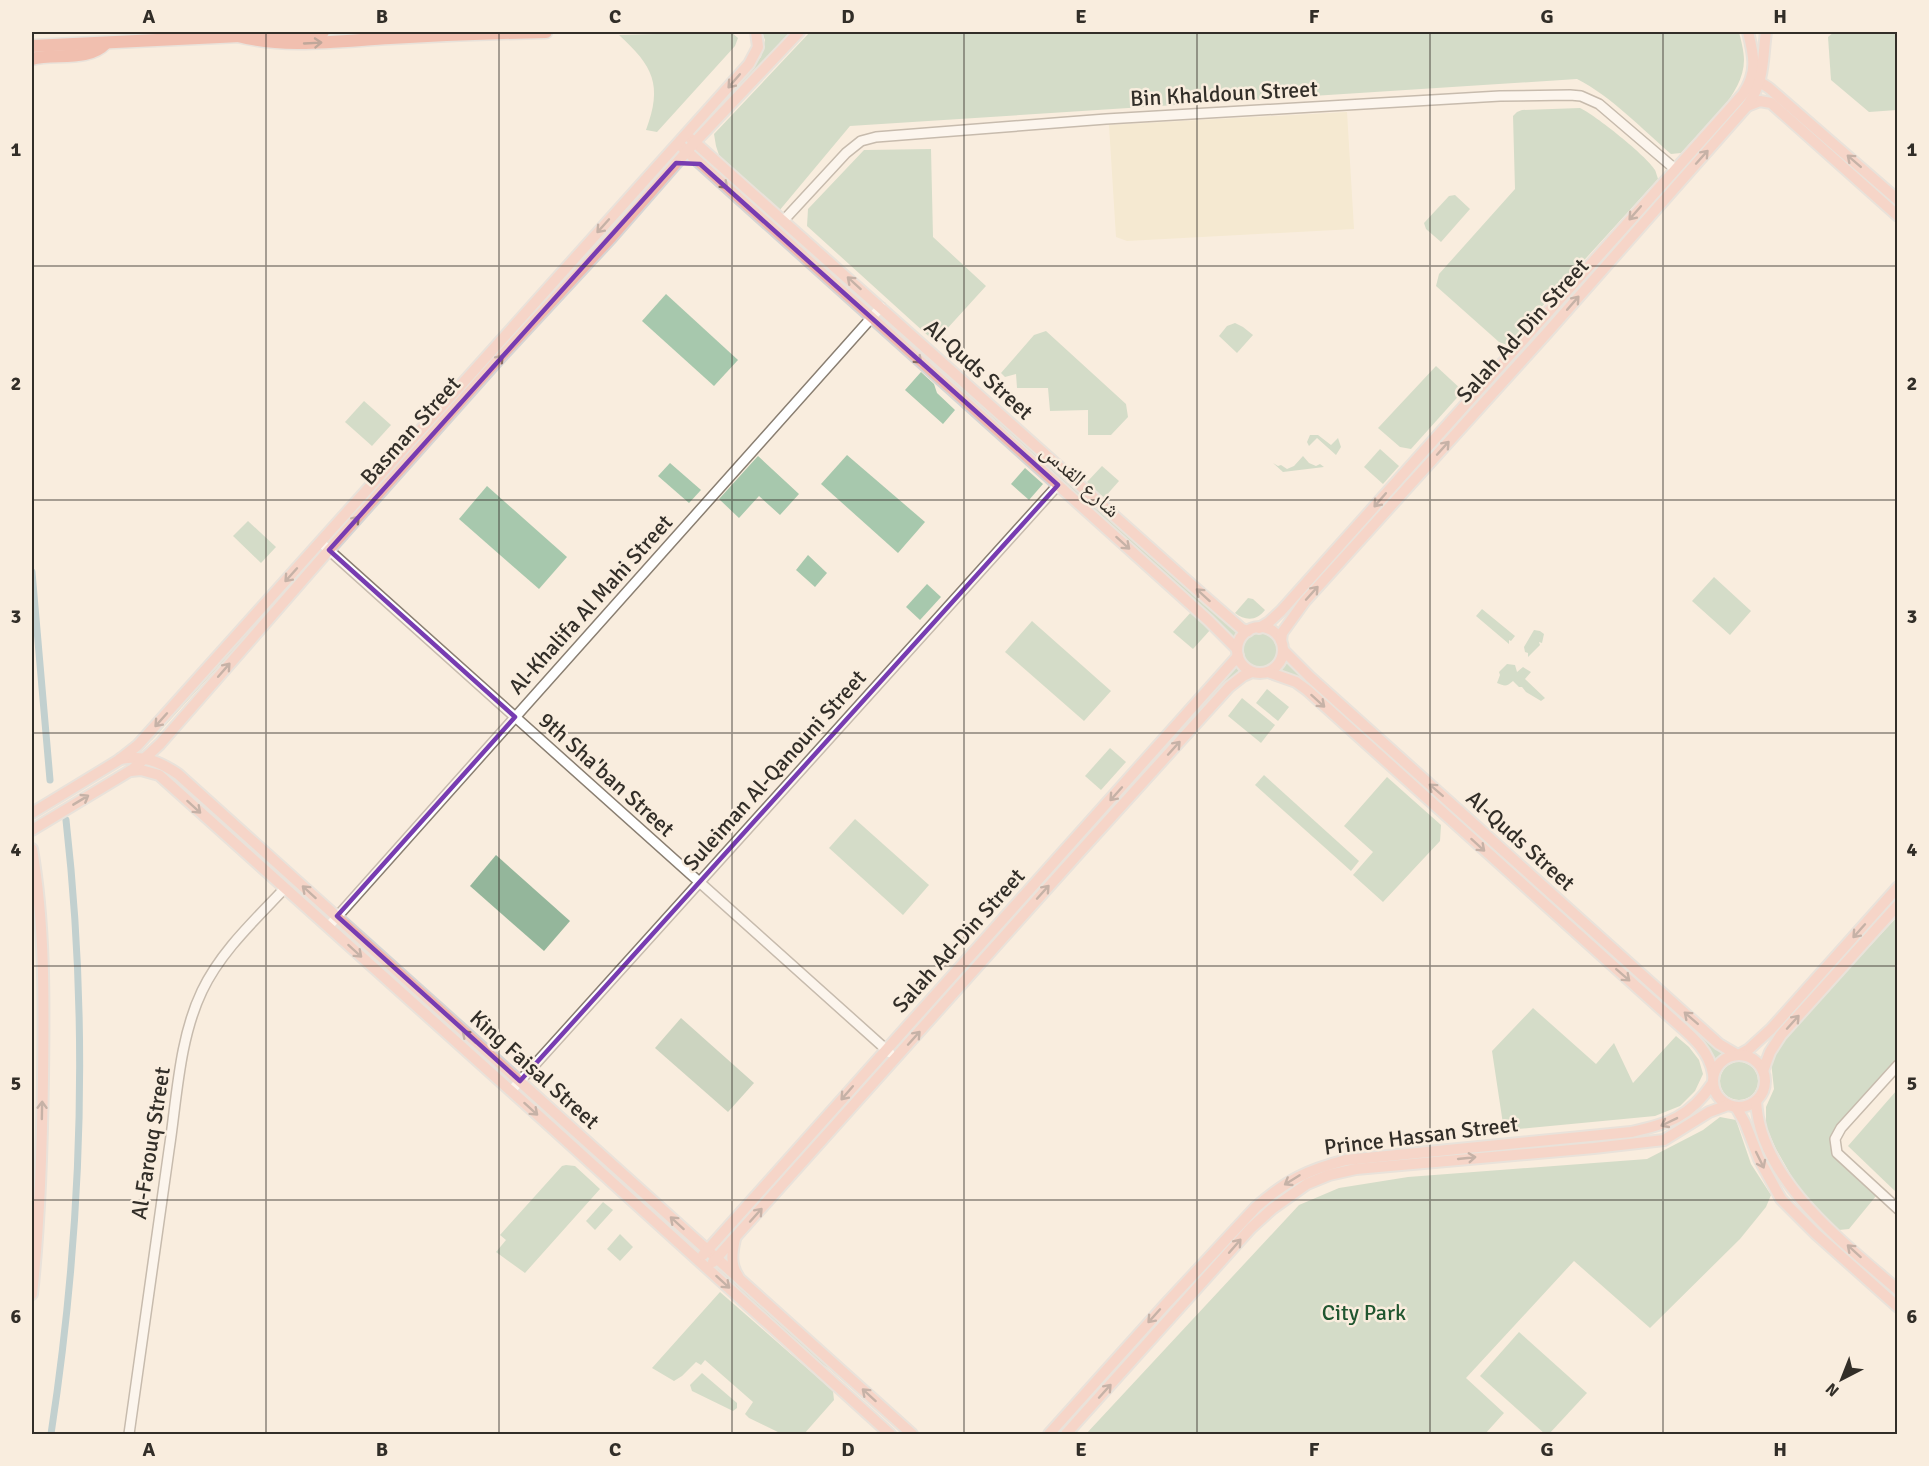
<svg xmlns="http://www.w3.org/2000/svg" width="1929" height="1466" font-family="Signika,'Noto Naskh Arabic',sans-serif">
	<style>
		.green { fill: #a7c8ad }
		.forest { fill: #94b69b }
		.sand { fill: #efe5c0 }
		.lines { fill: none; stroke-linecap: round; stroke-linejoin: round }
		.canal { stroke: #7eadbc; stroke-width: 7 }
		.secondary-casing { stroke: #8a7f72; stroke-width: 12 }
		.primary-casing { stroke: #d6d5d4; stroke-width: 14 }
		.highway-casing { stroke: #d6d5d4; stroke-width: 15 }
		.secondary { stroke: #fff; stroke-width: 9 }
		.primary { stroke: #f1b8ad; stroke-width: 10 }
		.highway { stroke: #e78876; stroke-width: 12 }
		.oneway { stroke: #7a5247 }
		.oneway2 { stroke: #886c64 }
		.marked { fill: none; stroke: #773cb1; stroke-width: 4.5; stroke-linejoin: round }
		.grid { fill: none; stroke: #322e28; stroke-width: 1.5; stroke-opacity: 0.55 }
		.labels { text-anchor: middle; stroke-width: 5; stroke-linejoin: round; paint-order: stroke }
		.street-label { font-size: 22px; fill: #322e28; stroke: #f9edde }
		.park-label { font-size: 22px; fill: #205630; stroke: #f9edde }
		.neatline { fill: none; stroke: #322e28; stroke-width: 2 }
		.grid-label { font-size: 20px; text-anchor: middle; font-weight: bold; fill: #322e28 }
	</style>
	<rect width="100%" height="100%" fill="#f9edde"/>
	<g class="green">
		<path d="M731,32L738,38L735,46L657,132L646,130C663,85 653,66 619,35Z"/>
		<path d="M762,32H794L696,135L694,133L722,103L729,91L761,57L765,40Z"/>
		<path d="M810,32H1739C1741,40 1744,51 1744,60C1744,95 1703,128 1681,153L1671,154C1642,129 1612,97 1577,79L850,126L779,211L719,155L716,146L714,134Z"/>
		<path d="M1834,32H1897V110L1869,112L1831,80L1828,37Z"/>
		<path d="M1746,95L1749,96L1606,258L1605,256Z"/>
		<path d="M1580,108C1595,115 1647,156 1655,170C1656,172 1657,176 1658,179L1507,345L1499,342L1436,286L1439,274L1515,189L1513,116L1517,112L1522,110Z"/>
		<path d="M680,149H683L514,337L511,338L674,153Z"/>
		<path d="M931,149L933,237L986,286L935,342L807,226L808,209L864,150Z"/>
		<path d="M700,150L872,303L868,307L696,155Z"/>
		<path d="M1455,195L1470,209L1441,242L1426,229L1424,223L1449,196Z"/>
		<path d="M1594,268L1569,297V302L1362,528Z"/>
		<path d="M666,294L738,360L714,386L642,321Z"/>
		<path d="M884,319H886L1239,633L1234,637L883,322Z"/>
		<path d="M1235,323L1243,327L1253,335L1237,353L1219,336L1227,326Z"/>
		<path d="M1046,331L1126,404L1128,417L1111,435H1088V410L1050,411L1048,388H1017L1016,374L1005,377L1001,373L1034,335Z"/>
		<path d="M1436,366L1463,391L1411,449L1400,447L1378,428Z"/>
		<path d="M921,372L934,384L937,393L955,410L943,424L905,390Z"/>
		<path d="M364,401L391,425L372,446L345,422Z"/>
		<path d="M1310,435H1318L1331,445L1338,438L1341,447L1336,455L1317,438L1309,446L1307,442Z"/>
		<path d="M1380,449L1399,466L1383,484L1364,467Z"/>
		<path d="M847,455L925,522L898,553L821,484Z"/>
		<path d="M758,456L799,494L780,515L759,496L739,518L719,499Z"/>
		<path d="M1303,456L1309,463L1316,466L1320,464L1324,467L1283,472L1273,463L1278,466L1281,465L1287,469L1294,466Z"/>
		<path d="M670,463L701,490L689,503L658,476Z"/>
		<path d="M1102,466L1119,481L1104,498L1087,482Z"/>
		<path d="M1025,468L1043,484L1029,500L1011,484Z"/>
		<path d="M487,486L567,557L539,589L459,519Z"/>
		<path d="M248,521L276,547L261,563L233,536Z"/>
		<path d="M318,552L319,554L315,560L151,741L158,730Z"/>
		<path d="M808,555L827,573L815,587L796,570Z"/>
		<path d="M1714,577L1751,611L1730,635L1692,601Z"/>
		<path d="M927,584L941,597L920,620L906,607Z"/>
		<path d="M1248,598L1253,599L1265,610C1257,621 1245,621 1235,613Z"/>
		<path d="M1482,609L1515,636L1511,641L1509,640V644L1476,616Z"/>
		<path d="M1192,611L1211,629L1193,649L1173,632Z"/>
		<path d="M1032,621L1111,691L1084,721L1005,652Z"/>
		<path d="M1534,630L1540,631L1544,634L1542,643L1539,642L1540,645L1528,657V653L1525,652L1524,647Z"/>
		<circle cx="1260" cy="650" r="19"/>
		<path d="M1288,662L1400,764L1378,747H1375L1281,671Z"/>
		<path d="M1507,664L1515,665L1517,672L1523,667L1531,672L1525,679L1545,698L1541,701L1526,692L1522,687H1519L1513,681C1506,687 1505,686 1497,683L1500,675L1499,672Z"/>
		<path d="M1236,666L1241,671L1074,851L1071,849Z"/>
		<path d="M1267,689L1289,707L1278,721L1256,703Z"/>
		<path d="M1242,698L1275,725L1261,743L1228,716Z"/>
		<path d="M1110,748L1126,762L1101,790L1085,776Z"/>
		<path d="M151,761L325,913V915L323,916L154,765Z"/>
		<path d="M1264,775L1359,861L1351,871L1255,785Z"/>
		<path d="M1387,777L1441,825L1440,841L1383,902L1353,875L1373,852L1344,826Z"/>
		<path d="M1410,777L1438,800L1446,804L1566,913L1536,888H1531Z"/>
		<path d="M855,819L929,885L903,915L829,848Z"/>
		<path d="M1058,862L1061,866L897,1052L892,1048Z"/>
		<path d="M1897,917V1063L1834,1136L1835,1153L1875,1190L1876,1196L1849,1229L1839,1230L1821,1214L1800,1191L1776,1149L1766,1126V1107L1774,1089L1771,1062L1778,1045Z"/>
		<path d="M1576,926L1603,948L1614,955L1724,1052L1715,1061L1705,1046Z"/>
		<path d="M340,929L510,1079L508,1082L338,930Z"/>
		<path d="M1533,1008L1596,1064L1614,1043L1633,1083L1676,1036L1689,1047L1699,1060L1703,1074L1695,1091L1680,1106L1655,1116L1508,1130L1503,1124L1492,1051Z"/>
		<circle cx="1739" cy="1081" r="19"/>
		<path d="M882,1062V1066L721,1246L715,1249L714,1248Z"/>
		<path d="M1897,1090V1193L1848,1146Z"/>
		<path d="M524,1095L540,1106L696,1250L685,1242L523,1096Z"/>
		<path d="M1720,1117L1736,1120L1751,1164L1771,1195L1766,1207L1740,1239L1650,1328L1574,1261L1466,1378L1504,1413L1485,1434H1086L1299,1205L1339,1188L1408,1177L1647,1159L1703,1130Z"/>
		<path d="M566,1165L575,1166L600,1189L525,1273L496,1252L506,1240L500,1235L562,1166Z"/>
		<path d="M603,1202L613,1210L595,1230L586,1221Z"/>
		<path d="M620,1234L633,1247L620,1261L607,1249Z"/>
		<path d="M716,1268L722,1270L849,1386L827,1367L814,1360L714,1269Z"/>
		<path d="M720,1292L833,1391L834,1400L804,1434H782L749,1418L745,1414L753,1402L705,1360L701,1365L696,1362L682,1376L674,1381L652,1368Z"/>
		<path d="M1519,1332L1587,1393L1549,1434H1545L1480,1376Z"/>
		<path d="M702,1373L737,1403V1408L733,1411L692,1391L690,1385Z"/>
	</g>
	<g class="forest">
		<path d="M496,855L570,921L544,951L470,886Z"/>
		<path d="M681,1018L754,1083L728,1112L655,1048Z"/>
	</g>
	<path class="sand" d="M1347,112L1354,229L1127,241L1116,237L1109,125Z"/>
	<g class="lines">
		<g class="canal">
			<path d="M32,572L50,780"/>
			<path d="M51,1434C82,1231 89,1024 66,820"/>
		</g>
		<defs>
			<g id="secondary">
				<path d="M784,220L846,153L861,141L876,137L1106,119L1500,96L1570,95L1581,96L1599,104L1675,169"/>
				<path d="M320,542L890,1053"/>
				<path d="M328,927L881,307"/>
				<path d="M1898,1065L1841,1128L1835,1139L1837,1153L1898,1209"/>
				<path d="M511,1091L1058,485"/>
				<path d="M129,1434C143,1340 156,1245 169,1150C177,1098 179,1039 202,991C221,951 255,920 285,888"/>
			</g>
			<g id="primary">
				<path d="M1756,84L1760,82L1769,88L1898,200"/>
				<path d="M1747,106L1760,101L1771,103L1898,216"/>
				<path d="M691,139L1203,595L1242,629L1248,631"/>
				<path d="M682,147L1208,620L1237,649"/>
				<circle cx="1260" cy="650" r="23"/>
				<path d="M1259,628L1269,622L1281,611L1743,94C1758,72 1754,56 1748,32"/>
				<path d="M1281,641L1282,633L1305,601L1547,333L1747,106C1765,80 1762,62 1766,32"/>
				<path d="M1283,650L1310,677L1719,1044L1736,1054"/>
				<path d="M1268,672L1296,682L1307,690L1671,1018C1689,1034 1709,1049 1713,1074"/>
				<path d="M120,759C143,755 159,761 178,774L912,1434"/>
				<path d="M131,771L141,770L159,775L530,1108L890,1434"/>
				<path d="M32,813L119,760L138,745L749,64L758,47L756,32"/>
				<path d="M32,830L133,769L160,744L329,550L498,360L612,237L695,142L799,32"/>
				<path d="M32,849C45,924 44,1003 43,1078C42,1150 40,1222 32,1294"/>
				<path d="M1740,1054L1749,1049L1771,1029L1898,887"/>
				<circle cx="1739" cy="1081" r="26"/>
				<path d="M1763,1071L1770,1052L1781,1035L1898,905"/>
				<path d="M1756,1101C1760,1180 1843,1242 1898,1290"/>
				<path d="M1736,1107L1745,1123L1759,1159L1781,1199L1816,1234L1898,1307"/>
				<path d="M735,1239C732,1252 730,1265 738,1276"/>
				<path d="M703,1255L1238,656"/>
				<path d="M713,1262L1078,854L1229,687L1243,676L1252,672"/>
				<path d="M1049,1434L1164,1306L1256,1207C1287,1180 1307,1170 1346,1160L1631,1132C1668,1124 1690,1117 1712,1084"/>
				<path d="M1066,1434L1251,1228L1272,1209L1307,1184L1329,1175L1356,1169L1594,1148L1664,1140L1709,1112L1728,1105"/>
			</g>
			<g id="highway">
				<path d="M234,35C285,49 338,41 390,38C442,35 494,33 546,32"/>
				<path d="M32,46L323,32"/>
				<path d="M32,59C55,53 88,62 106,43"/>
			</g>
		</defs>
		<use href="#secondary" class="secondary-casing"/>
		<use href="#primary" class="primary-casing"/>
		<use href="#highway" class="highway-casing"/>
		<use href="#secondary" class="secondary"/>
		<use href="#primary" class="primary"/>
		<use href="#highway" class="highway"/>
	</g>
	<defs><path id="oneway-shaft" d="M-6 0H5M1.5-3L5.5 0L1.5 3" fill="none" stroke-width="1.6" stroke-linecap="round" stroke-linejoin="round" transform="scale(1.5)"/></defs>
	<use class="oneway" href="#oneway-shaft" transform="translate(313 43) rotate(-3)"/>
	<g class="oneway2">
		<use href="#oneway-shaft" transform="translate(734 81) rotate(131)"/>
		<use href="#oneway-shaft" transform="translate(1702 157) rotate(-48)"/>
		<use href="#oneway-shaft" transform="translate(1854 161) rotate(-139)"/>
		<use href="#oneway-shaft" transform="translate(721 182) rotate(42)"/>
		<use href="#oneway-shaft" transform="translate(1635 213) rotate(131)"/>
		<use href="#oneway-shaft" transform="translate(603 226) rotate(132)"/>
		<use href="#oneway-shaft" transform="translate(854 283) rotate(-138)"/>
		<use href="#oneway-shaft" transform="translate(1573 303) rotate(-49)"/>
		<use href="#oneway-shaft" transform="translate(915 357) rotate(41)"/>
		<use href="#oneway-shaft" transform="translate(497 362) rotate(-49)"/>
		<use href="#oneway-shaft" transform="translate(1443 448) rotate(-48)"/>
		<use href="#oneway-shaft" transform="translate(1380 500) rotate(131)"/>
		<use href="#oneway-shaft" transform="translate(353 523) rotate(-48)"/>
		<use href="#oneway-shaft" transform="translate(1123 543) rotate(42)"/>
		<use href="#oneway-shaft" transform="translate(291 575) rotate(132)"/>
		<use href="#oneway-shaft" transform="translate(1312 593) rotate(-48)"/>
		<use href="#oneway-shaft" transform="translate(1203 595) rotate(-138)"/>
		<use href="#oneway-shaft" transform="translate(224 670) rotate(-49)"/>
		<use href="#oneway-shaft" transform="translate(1318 701) rotate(42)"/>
		<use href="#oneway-shaft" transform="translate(161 720) rotate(132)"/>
		<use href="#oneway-shaft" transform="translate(1174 748) rotate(-48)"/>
		<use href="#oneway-shaft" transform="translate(1436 790) rotate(-139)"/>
		<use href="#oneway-shaft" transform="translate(1116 794) rotate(132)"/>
		<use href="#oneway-shaft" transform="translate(81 800) rotate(-31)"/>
		<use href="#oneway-shaft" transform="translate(194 807) rotate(42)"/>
		<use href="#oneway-shaft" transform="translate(1478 845) rotate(42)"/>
		<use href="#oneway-shaft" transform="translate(309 892) rotate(-138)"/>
		<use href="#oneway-shaft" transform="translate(1043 892) rotate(-48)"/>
		<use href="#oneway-shaft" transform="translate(1859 931) rotate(132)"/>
		<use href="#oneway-shaft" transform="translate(355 951) rotate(42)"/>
		<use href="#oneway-shaft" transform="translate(1623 975) rotate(41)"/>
		<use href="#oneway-shaft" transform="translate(1691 1018) rotate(-139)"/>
		<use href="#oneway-shaft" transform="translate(1793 1022) rotate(-48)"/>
		<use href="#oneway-shaft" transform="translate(469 1037) rotate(-138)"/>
		<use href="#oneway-shaft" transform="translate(914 1038) rotate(-48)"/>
		<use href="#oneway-shaft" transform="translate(847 1093) rotate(131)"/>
		<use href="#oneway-shaft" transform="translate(531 1109) rotate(42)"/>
		<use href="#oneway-shaft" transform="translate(42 1110) rotate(-89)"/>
		<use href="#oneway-shaft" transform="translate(1669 1122) rotate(154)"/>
		<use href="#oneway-shaft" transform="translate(1467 1158) rotate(-6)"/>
		<use href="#oneway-shaft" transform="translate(1760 1160) rotate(64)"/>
		<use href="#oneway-shaft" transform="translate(1292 1180) rotate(148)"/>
		<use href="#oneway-shaft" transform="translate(756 1215) rotate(-48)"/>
		<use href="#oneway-shaft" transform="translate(677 1223) rotate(-138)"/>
		<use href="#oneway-shaft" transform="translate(1235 1246) rotate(-49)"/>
		<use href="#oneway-shaft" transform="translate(1854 1251) rotate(-138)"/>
		<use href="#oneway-shaft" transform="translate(723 1282) rotate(42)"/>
		<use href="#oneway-shaft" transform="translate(1154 1316) rotate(132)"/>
		<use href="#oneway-shaft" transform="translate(1105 1391) rotate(-48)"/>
		<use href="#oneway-shaft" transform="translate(869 1395) rotate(-138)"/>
	</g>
	<path d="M0 0H1929V1466H0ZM676,163L700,164L1058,485L520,1081L337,916L515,717L329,550Z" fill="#f9edde" fill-opacity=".55" fill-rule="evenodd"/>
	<path class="marked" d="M676,163L700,164L1058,485L520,1081L337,916L515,717L329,550Z"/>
	<path class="grid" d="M266,32V1434M499,32V1434M732,32V1434M964,32V1434M1197,32V1434M1430,32V1434M1663,32V1434M32,266H1898M32,500H1898M32,733H1898M32,966H1898M32,1200H1898"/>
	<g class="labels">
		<g class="street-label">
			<text transform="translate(1224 93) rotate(-3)" y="8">Bin Khaldoun Street</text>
			<text transform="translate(1522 330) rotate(-48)" y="8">Salah Ad-Din Street</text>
			<text transform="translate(979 369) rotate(42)" y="8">Al-Quds Street</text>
			<text transform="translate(410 430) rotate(-48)" y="8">Basman Street</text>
			<text transform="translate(1081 480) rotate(42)" y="8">شارع القدس</text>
			<text transform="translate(590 604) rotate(-48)" y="8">Al-Khalifa Al Mahi Street</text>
			<text transform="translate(774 770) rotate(-48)" y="8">Suleiman Al-Qanouni Street</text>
			<text transform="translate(607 774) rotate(42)" y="8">9th Sha'ban Street</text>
			<text transform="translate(1521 840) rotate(42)" y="8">Al-Quds Street</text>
			<text transform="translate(958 940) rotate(-48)" y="8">Salah Ad-Din Street</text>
			<text transform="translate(535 1069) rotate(42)" y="8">King Faisal Street</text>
			<text transform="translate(1421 1135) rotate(-7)" y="8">Prince Hassan Street</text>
			<text transform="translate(150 1143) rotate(-81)" y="8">Al-Farouq Street</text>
		</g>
		<g class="park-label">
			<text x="1364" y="1320">City Park</text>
		</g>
	</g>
	<rect width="1929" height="1466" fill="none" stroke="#f9edde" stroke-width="66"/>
	<g transform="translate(1842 1379) rotate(222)" stroke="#f9edde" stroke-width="4.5" paint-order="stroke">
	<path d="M0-4.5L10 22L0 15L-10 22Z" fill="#322e28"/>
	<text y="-9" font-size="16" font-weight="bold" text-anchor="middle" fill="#322e28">N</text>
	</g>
	<rect x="33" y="33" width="1863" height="1400" class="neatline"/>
	<g class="grid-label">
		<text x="149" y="23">A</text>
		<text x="382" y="23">B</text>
		<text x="615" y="23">C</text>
		<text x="848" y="23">D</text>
		<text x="1081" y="23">E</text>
		<text x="1314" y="23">F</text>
		<text x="1547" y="23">G</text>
		<text x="1780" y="23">H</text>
		<text x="16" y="156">1</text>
		<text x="1912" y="156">1</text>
		<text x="16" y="390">2</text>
		<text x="1912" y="390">2</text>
		<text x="16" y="623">3</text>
		<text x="1912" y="623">3</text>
		<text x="16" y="856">4</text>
		<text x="1912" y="856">4</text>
		<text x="16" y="1090">5</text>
		<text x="1912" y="1090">5</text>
		<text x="16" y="1323">6</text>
		<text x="1912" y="1323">6</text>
		<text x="149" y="1456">A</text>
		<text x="382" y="1456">B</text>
		<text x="615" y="1456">C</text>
		<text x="848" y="1456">D</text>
		<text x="1081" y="1456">E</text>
		<text x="1314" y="1456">F</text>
		<text x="1547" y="1456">G</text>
		<text x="1780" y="1456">H</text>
	</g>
</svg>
